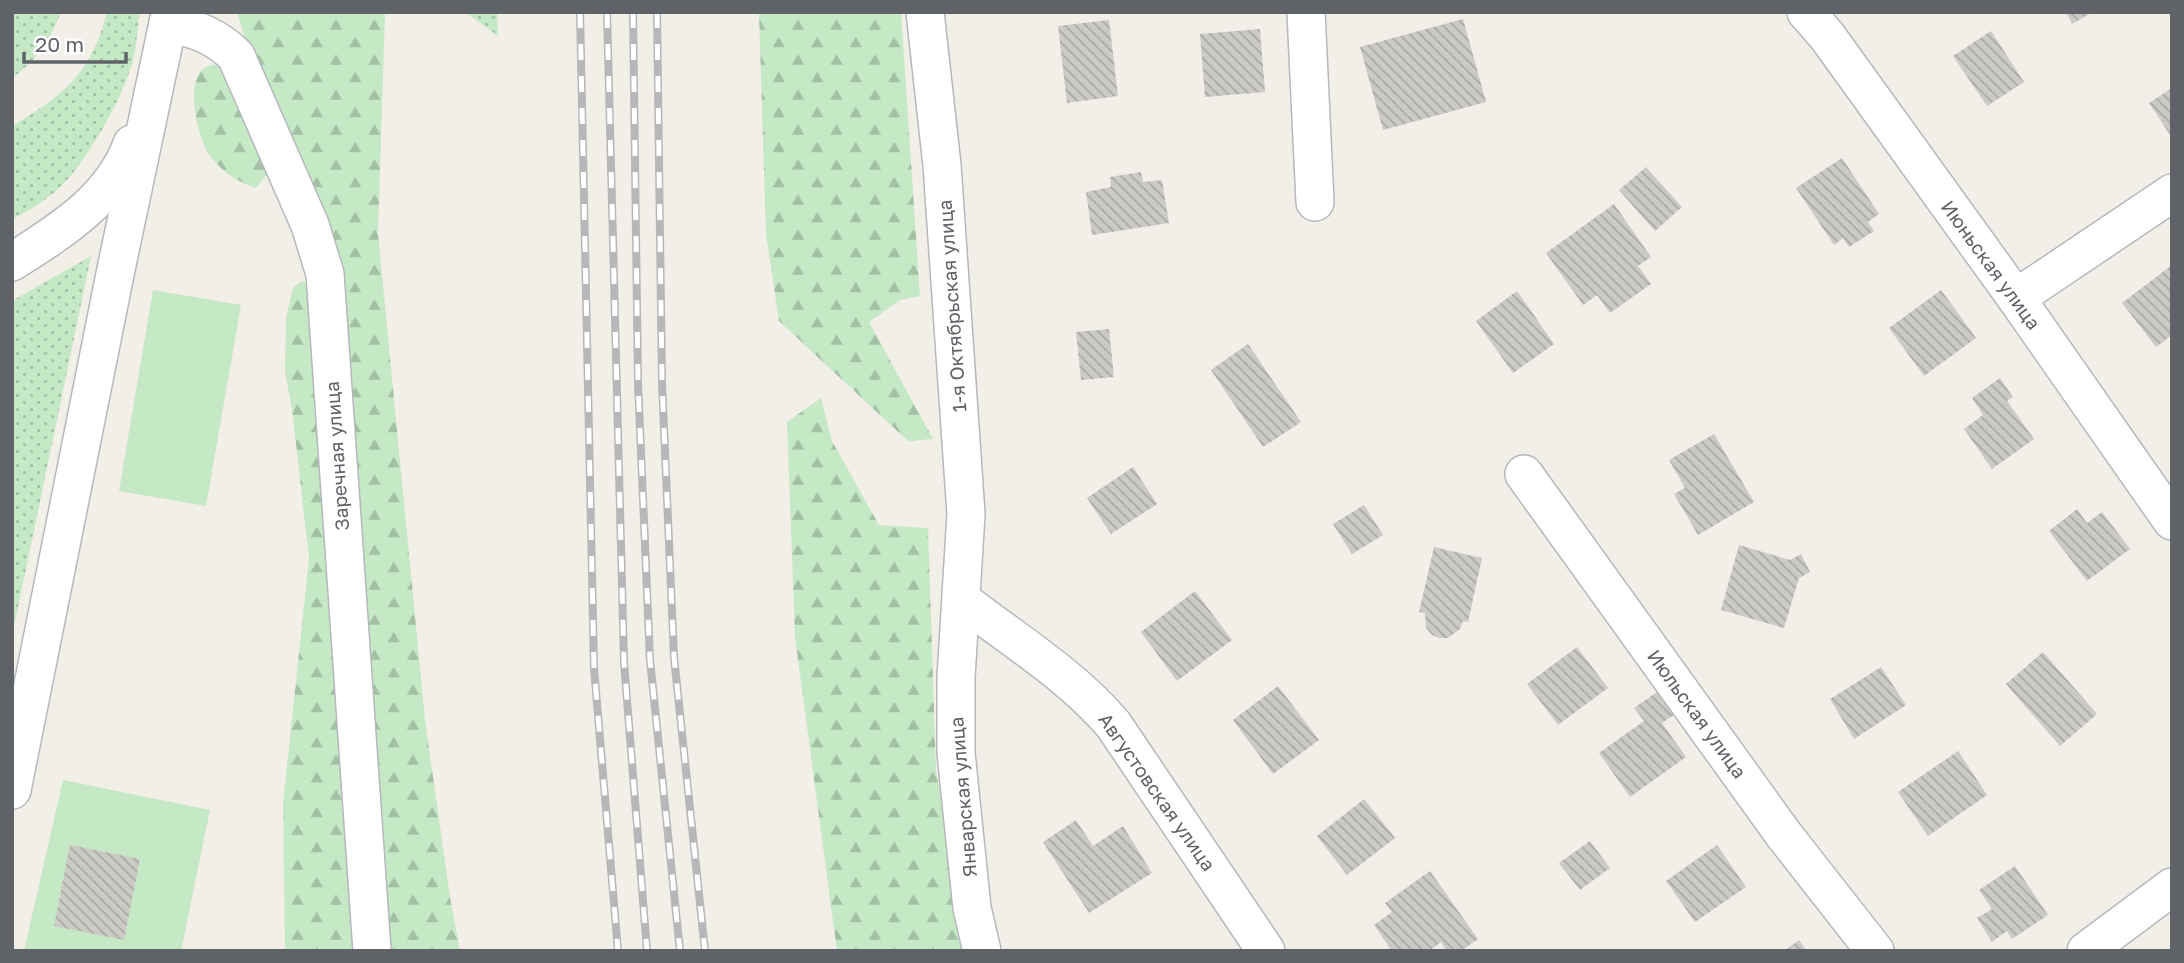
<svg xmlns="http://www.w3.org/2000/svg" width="2184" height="963" font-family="'Golos Text',sans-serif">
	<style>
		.grass { fill: url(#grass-dots) }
		.forest { fill: url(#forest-firs) }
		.park { fill: #c5e8c5 }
		.building { fill: url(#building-back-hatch) }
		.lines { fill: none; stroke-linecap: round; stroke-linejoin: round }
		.minor-casing { stroke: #b5b8bc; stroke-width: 40 }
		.minor { stroke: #fff; stroke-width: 37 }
		.rail-casing { stroke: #b6b7b8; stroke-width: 8 }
		.rail { stroke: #fff; stroke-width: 5; stroke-dasharray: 16; stroke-linecap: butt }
		.labels { text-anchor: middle; stroke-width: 7; stroke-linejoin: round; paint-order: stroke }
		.street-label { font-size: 19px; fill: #5f6368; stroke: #fff }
	</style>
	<defs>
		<pattern id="grass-dots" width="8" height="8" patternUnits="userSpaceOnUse" patternTransform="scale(1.75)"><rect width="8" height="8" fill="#c5e8c5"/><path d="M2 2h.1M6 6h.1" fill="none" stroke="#a3c0a4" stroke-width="1.8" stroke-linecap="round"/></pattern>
		<pattern id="forest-firs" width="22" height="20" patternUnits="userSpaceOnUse" patternTransform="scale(1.75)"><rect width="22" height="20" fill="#c5e8c5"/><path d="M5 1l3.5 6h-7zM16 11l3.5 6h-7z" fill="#a3c0a4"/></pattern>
		<pattern id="building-back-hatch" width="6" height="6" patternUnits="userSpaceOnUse" patternTransform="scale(1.75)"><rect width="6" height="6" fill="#cccac5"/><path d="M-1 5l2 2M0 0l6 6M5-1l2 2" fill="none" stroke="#a9a8a4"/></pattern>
	</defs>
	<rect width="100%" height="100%" fill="#f1efe8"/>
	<g class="grass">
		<path d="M12,12H61C49,41 38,59 12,78Z"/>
		<path d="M107,12H140C137,28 137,45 133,60C124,96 85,166 57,190C43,202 29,211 12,219V126C63,96 92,73 107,12Z"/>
		<path d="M465,12H497L498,36Z"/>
		<path d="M91,256L12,636V301Z"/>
	</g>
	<g class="forest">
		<path d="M237,12H385L378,233L425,720L450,897L460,951H392L372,783L338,342Z"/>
		<path d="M759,12H901L920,296L900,300L869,322L933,439L908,441L779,321L766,234Z"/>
		<path d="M219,65L261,144L268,173L256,188C234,180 222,172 208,153C197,136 183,75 208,66C211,65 215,65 219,65Z"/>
		<path d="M302,281L313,285L361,951H285L283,804L309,558L292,409L285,372L286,318L293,288Z"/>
		<path d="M821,398L832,441L879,525L928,528L936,771L970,951H837L795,637L787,422Z"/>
	</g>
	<g class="park">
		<path d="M153,290L241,305L206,506L119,491Z"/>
		<path d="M63,780L210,810L181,951H24Z"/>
	</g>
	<g class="building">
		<path d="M2066,12H2093L2072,24Z"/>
		<path d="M1463,19L1486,102L1383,130L1360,47Z"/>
		<path d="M1109,20L1118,96L1067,103L1058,26Z"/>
		<path d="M1260,29L1265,92L1205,97L1200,34Z"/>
		<path d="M1991,31L2024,82L1987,106L1953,56Z"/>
		<path d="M2172,88V138L2149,103Z"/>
		<path d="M1842,158L1879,214L1868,222L1874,231L1849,247L1843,238L1834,245L1796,188Z"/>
		<path d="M1646,167L1682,207L1655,231L1619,190Z"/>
		<path d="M1141,172L1143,182L1162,180L1169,223L1092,235L1086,192L1111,187L1110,177Z"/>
		<path d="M1614,204L1651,257L1638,266L1651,284L1610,313L1597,295L1583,305L1546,253Z"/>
		<path d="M2172,265V335L2156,347L2122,303Z"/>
		<path d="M1941,290L1976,338L1924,376L1889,328Z"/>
		<path d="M1517,291L1554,344L1513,373L1476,321Z"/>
		<path d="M1109,329L1114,377L1081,380L1076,332Z"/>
		<path d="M1248,344L1301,422L1263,447L1211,370Z"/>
		<path d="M2000,378L2013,397L2007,401L2034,439L1992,469L1964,429L1983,415L1972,398Z"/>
		<path d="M1714,434L1754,502L1698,535L1674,494L1685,488L1669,460Z"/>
		<path d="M1133,467L1157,504L1111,534L1087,498Z"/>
		<path d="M1364,505L1383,535L1352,554L1333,524Z"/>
		<path d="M2077,509L2087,523L2102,512L2130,549L2087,581L2049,531Z"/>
		<path d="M1739,545L1790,560L1801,554L1810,572L1799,578L1784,628L1721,610Z"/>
		<path d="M1434,547L1482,558L1468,622L1463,621L1460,629L1448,638H1439L1432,635L1426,628L1425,613L1419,612Z"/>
		<path d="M1195,591L1232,640L1177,681L1141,632Z"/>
		<path d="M1577,647L1608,688L1558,725L1527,684Z"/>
		<path d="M2043,652L2097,714L2060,746L2006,684Z"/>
		<path d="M1881,667L1906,705L1854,739L1830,699Z"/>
		<path d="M1278,686L1319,740L1273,774L1233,720Z"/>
		<path d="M1664,687L1681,710L1662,723L1686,757L1630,797L1599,753L1644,721L1634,708Z"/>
		<path d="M1958,751L1987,795L1928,836L1898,792Z"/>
		<path d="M1364,799L1395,838L1347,875L1317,836Z"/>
		<path d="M1076,820L1093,846L1123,826L1152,873L1089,913L1043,842Z"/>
		<path d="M1590,841L1610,868L1580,890L1559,863Z"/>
		<path d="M70,845L140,859L124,940L54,926Z"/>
		<path d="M1717,845L1746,887L1695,922L1666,881Z"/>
		<path d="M2015,866L2048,915L2012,939L2007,931L1992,942L1977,918L1992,909L1979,890Z"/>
		<path d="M1430,871L1478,939L1461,951H1447L1441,942L1429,951H1392L1374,925L1392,912L1385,903Z"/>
		<path d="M1799,940L1807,951H1784Z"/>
	</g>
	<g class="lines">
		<defs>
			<g id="minor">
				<path d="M925,12L942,165L966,514L956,677V753L972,908L982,951"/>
				<path d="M1306,12L1315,202"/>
				<path d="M1806,12L1827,36L2016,298L2172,521"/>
				<path d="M168,23C195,28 217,37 236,56L310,225L325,274L372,951"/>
				<path d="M12,262C59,232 112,200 132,144"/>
				<path d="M2016,298L2172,193"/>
				<path d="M1524,474L1784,835L1875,951"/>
				<path d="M962,600C1013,640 1070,674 1113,724L1266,951"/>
				<path d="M12,790L115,274L168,23"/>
				<path d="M2086,951L2172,887"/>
			</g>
		</defs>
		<use href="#minor" class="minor-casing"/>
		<use href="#minor" class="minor"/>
		<defs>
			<g id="rail">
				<path d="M580,12L594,668L618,951"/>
				<path d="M607,12L624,662L647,951"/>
				<path d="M633,12L638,383L650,660L680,951"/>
				<path d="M657,12L662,383L674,657L705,951"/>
			</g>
		</defs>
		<use href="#rail" class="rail-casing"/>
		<use href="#rail" class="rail"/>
	</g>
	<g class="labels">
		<g class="street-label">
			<text transform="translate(1991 265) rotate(54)" y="7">Июньская улица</text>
			<text transform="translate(952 306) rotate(-94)" y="7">1-я Октябрьская улица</text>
			<text transform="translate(337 456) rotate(-94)" y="7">Заречная улица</text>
			<text transform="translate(1697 714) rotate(54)" y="7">Июльская улица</text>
			<text transform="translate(1157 792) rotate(55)" y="7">Августовская улица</text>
			<text transform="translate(963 797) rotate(-95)" y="7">Январская улица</text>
		</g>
	</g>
	<rect width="2184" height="963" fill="none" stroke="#5f6368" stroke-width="28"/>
	<path d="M24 52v10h102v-10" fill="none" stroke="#5f6368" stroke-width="3.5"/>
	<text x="35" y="52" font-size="21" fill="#5f6368" stroke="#ffffff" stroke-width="5" paint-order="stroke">20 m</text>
</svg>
